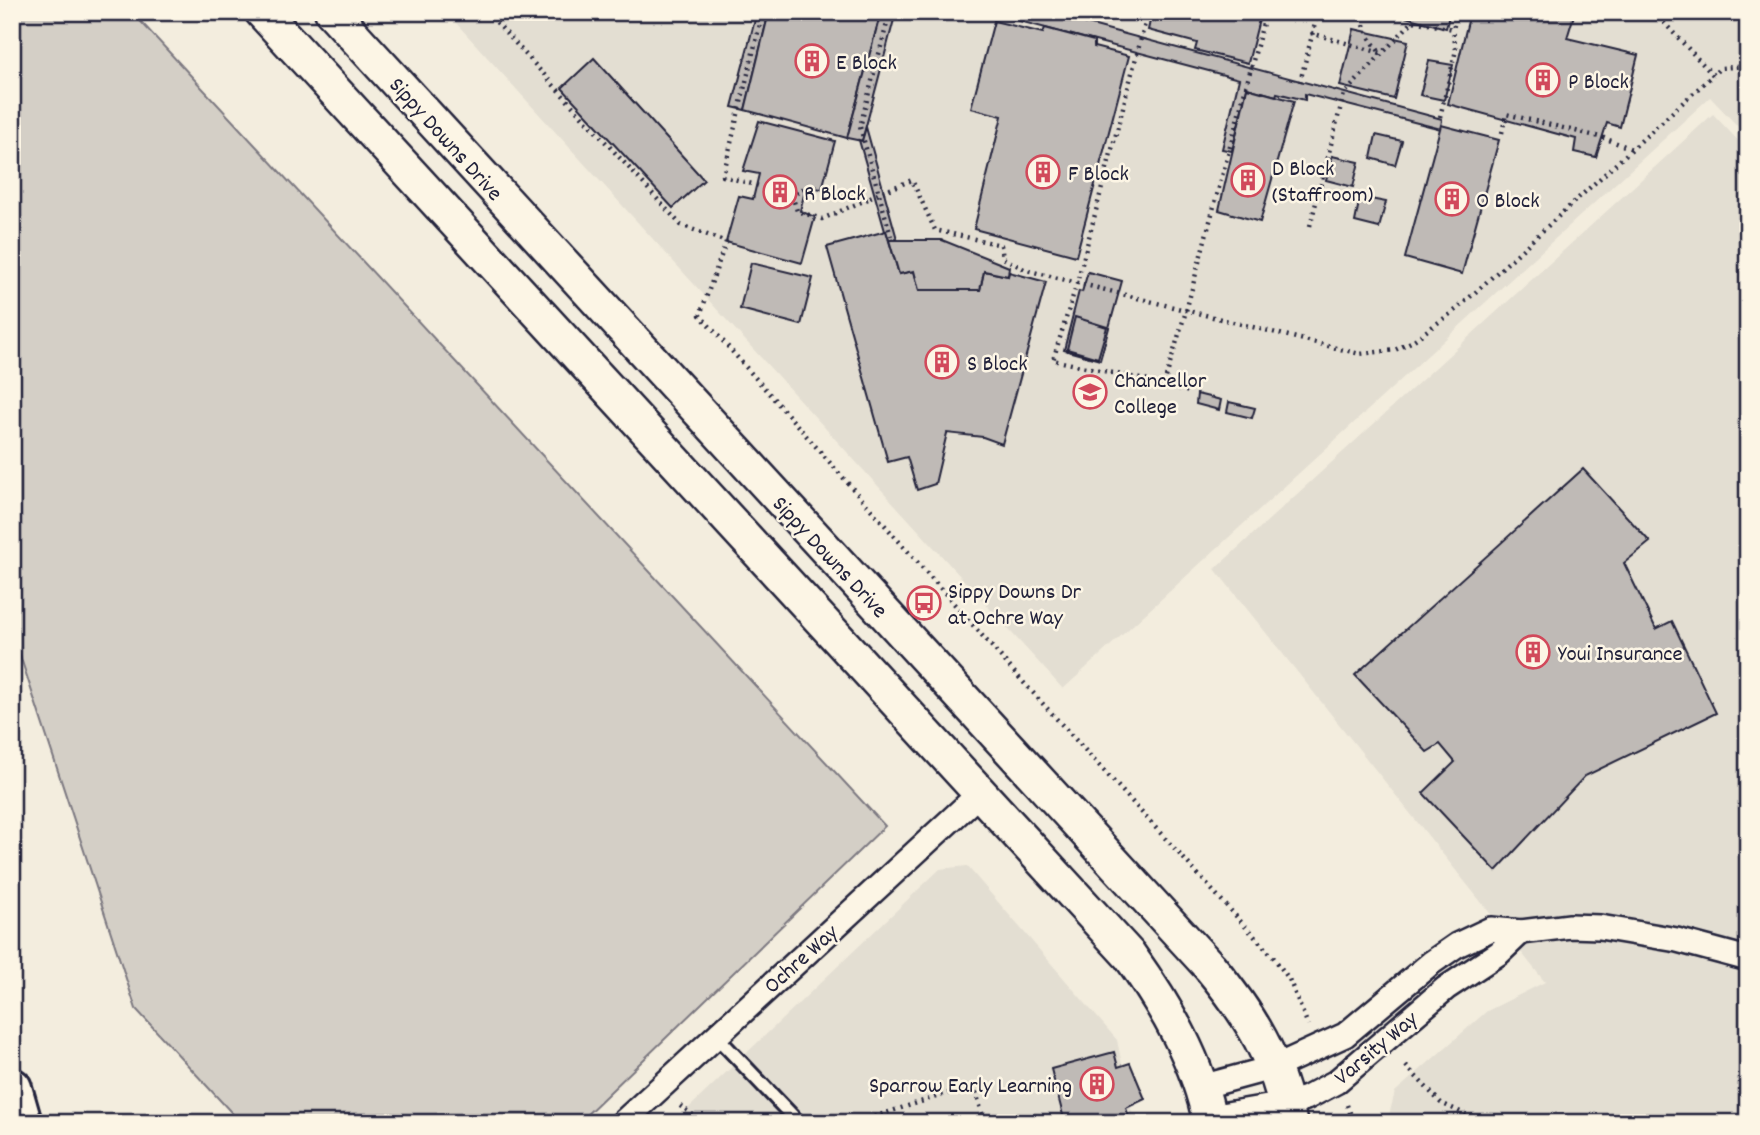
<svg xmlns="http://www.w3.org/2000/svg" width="1760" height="1135" font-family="Dekko,sans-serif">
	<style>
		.built { fill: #e3ded2 }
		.green { fill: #d4cfc6; stroke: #7b7880; stroke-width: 2 }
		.building { fill: #bfbab6; stroke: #22223b; stroke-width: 2 }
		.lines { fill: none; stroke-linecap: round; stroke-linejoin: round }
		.lane-casing { stroke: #22223b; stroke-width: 18 }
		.street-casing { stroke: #22223b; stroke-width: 28 }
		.secondary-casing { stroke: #22223b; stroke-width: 38 }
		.highway-casing { stroke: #22223b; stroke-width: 44 }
		.path { stroke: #22223b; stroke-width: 4.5; stroke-dasharray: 2 5; stroke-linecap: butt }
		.lane { stroke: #fcf5e5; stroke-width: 12 }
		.street { stroke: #fcf5e5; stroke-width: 23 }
		.secondary { stroke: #fcf5e5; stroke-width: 33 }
		.highway { stroke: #fcf5e5; stroke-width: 38 }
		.labels { text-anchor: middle; stroke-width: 5; stroke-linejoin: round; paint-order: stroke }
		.poi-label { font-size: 23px; fill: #22223b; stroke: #fcf5e5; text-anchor: start }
		.street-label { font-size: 23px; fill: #22223b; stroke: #fcf5e5 }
	</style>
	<rect width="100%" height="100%" fill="#f3edde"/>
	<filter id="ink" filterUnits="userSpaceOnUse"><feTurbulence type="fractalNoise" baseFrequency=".0143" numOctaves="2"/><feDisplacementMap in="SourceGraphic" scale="14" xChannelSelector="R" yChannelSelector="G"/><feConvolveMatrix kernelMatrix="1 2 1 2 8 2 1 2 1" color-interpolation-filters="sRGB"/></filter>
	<g filter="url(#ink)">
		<g class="built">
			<path d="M446,12H1748V137L1710,97L1063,689Z"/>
			<path d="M1713,114L1748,151V1123H1387L1395,1092L1487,1011L1545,982L1215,569Z"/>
			<path d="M967,866L1117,1040L1134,1123H673L940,869Z"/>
		</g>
		<path class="green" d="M12,12H132L885,826L578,1123H241L136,1009L12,631Z"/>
		<g class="building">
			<path d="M757,12H769L745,110L732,107Z"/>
			<path d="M769,12H881L847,138L745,110Z"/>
			<path d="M881,12H896L862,141L847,138Z"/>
			<path d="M985,12H1043L1442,119L1441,129L1305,94V100L1277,93L1276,96L1247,88L1232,151L1222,149L1239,79Z"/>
			<path d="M1152,12H1261L1248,63L1195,50L1197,43L1148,30Z"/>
			<path d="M1387,12H1450L1446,28Z"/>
			<path d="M1488,12H1562L1574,15L1567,38L1638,55L1620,127L1607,123L1596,157L1574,152L1576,139L1448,104L1470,13L1487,16Z"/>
			<path d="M994,21L1043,33L1045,28L1094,41V47L1129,56L1076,256L974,229L1002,116L971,108Z"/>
			<path d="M1354,29L1408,41L1394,99L1340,86Z"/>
			<path d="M594,58L704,180L673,208L562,88Z"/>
			<path d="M1429,61L1453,65L1444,100L1420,95Z"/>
			<path d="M1247,88L1294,101L1260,222L1219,210Z"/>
			<path d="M759,121L835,141L822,189L806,187L800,211L815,217L802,263L726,242L739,196L753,199L759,174L743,171Z"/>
			<path d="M1441,125L1499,140L1462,274L1405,258Z"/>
			<path d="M866,127L897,239L889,240L886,231H885L859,140L862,141Z"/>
			<path d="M1376,135L1402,141L1395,165L1371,158Z"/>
			<path d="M1332,156L1359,162L1353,187L1326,180Z"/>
			<path d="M1360,197L1386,202L1379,228L1355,222Z"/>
			<path d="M886,231L899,274L914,271L919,290H980L984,271L1008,276L1009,272L1046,282L1002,444L983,437L947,433L935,484L917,490L907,457L888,462L827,247Z"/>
			<path d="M889,240H942L1009,267L1008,276L984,271L980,290H919L914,271L899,274Z"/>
			<path d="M751,263L813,278L801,325L740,309Z"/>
			<path d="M1088,272L1122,281L1100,360L1064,350L1079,291L1082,292Z"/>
			<path d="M1075,317L1107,327L1098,358L1067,349Z"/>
			<path d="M1197,394L1221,400L1219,410L1196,404Z"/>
			<path d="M1229,402L1255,408L1252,418L1227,412Z"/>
			<path d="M1583,469L1650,542L1624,563L1656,629L1672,621L1716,713L1585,776L1496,871L1423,793L1455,762L1440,744L1427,752L1355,675Z"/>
			<path d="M1114,1052L1118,1067L1130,1063L1145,1099L1126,1108L1131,1123H1065L1051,1069Z"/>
		</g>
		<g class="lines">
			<defs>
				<path id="lane" d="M715,1035L799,1123"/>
				<g id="street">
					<path d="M1201,1087L1275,1067L1345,1035L1431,963L1457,945L1491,929L1521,932L1570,926L1600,927L1677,940L1748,959"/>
					<path d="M1209,1117L1286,1104L1306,1098L1336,1082L1446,988L1499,953L1521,932"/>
					<path d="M622,1123L979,794"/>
				</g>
				<g id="secondary">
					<path d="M262,12L1130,956C1165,1005 1199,1062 1210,1123"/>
					<path d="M332,12L1210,967C1250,1015 1278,1060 1290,1123"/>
				</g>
				<path id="highway" d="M12,1088L22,1123"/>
			</defs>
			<use href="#lane" class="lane-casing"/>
			<use href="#street" class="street-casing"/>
			<use href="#secondary" class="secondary-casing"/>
			<use href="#highway" class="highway-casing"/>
			<g class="path">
				<path d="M487,12L681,225L726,242L700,315L1015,673L1274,958L1289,979L1308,1025"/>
				<path d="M763,12L723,176L792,195L808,186L868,198L912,180L935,230L1001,245L1003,258L1026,270L1360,354L1395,350L1411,342L1457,309L1713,75"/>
				<path d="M890,12L860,127L891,236"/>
				<path d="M1148,12L1077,283L1053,360L1164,384L1192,393"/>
				<path d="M1358,12L1370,38L1380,53"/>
				<path d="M1654,12L1713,75L1720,68L1748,66"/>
				<path d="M1311,33L1381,53"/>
				<path d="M1300,82L1318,12"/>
				<path d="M1440,117L1456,50L1453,29"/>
				<path d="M1502,133L1506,114L1604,138L1632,149"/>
				<path d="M792,195L797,211L822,219L868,199"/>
				<path d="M1310,226L1344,94L1413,21L1453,29L1457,12"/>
				<path d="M1164,384L1186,311L1266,12"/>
				<path d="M1406,1066L1441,1103L1465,1114L1500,1123"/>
				<path d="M1347,1105L1354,1123"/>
				<path d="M680,1106L705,1123"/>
				<path d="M727,1123L732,1121L734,1123"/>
				<path d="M854,1123L974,1085L985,1123"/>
			</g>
			<use href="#lane" class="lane"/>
			<use href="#street" class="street"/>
			<use href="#secondary" class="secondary"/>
			<use href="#highway" class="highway"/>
		</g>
	</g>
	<defs>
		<symbol id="building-ring" viewBox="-11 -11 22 22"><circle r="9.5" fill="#fcf5e5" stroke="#d1495b" stroke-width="1.5"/><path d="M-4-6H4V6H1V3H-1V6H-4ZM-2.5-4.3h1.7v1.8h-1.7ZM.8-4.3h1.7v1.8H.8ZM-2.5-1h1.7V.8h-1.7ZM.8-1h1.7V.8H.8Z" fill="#d1495b"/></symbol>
		<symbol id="school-ring" viewBox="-11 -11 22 22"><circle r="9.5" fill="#fcf5e5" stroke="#d1495b" stroke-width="1.5"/><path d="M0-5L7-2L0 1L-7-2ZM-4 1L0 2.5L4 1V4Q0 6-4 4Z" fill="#d1495b"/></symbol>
		<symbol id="bus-ring" viewBox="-11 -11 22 22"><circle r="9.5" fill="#fcf5e5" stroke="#d1495b" stroke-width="1.5"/><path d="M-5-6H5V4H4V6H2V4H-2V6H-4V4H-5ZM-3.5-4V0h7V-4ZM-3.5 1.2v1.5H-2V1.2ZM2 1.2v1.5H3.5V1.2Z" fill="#d1495b"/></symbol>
	</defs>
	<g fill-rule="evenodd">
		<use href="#building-ring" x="793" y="42" width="38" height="38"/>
		<use href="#building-ring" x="1524" y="61" width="38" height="38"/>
		<use href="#building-ring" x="1024" y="153" width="38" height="38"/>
		<use href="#building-ring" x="1229" y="161" width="38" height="38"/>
		<use href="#building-ring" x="761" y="173" width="38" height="38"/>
		<use href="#building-ring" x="1433" y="180" width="38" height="38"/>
		<use href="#building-ring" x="923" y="343" width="38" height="38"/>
		<use href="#school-ring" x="1071" y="373" width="38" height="38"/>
		<use href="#bus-ring" x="905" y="584" width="38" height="38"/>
		<use href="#building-ring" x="1514" y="633" width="38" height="38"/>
		<use href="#building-ring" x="1078" y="1065" width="38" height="38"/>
	</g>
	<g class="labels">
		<g class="poi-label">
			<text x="836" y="69">E Block</text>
			<text x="1568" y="88">P Block</text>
			<text x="1272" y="175">D Block<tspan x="1272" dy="26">(Staffroom)</tspan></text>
			<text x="1068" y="180">F Block</text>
			<text x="804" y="200">R Block</text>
			<text x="1476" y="207">O Block</text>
			<text x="967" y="370">S Block</text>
			<text x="1114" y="387">Chancellor<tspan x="1114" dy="26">College</tspan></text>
			<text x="948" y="598">Sippy Downs Dr<tspan x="948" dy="26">at Ochre Way</tspan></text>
			<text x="1558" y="660">Youi Insurance</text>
			<text x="1072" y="1092" text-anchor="end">Sparrow Early Learning</text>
		</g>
		<g class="street-label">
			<text transform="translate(447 138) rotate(48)" y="8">Sippy Downs Drive</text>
			<text transform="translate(831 556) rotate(47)" y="8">Sippy Downs Drive</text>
			<text transform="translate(800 958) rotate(-42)" y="8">Ochre Way</text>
			<text transform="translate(1375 1047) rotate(-40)" y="8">Varsity Way</text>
		</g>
	</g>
	<rect width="1760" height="1135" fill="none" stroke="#fcf5e5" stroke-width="42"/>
	<rect x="21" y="21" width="1718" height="1093" fill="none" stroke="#22223b" stroke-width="2.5" filter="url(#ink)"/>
</svg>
